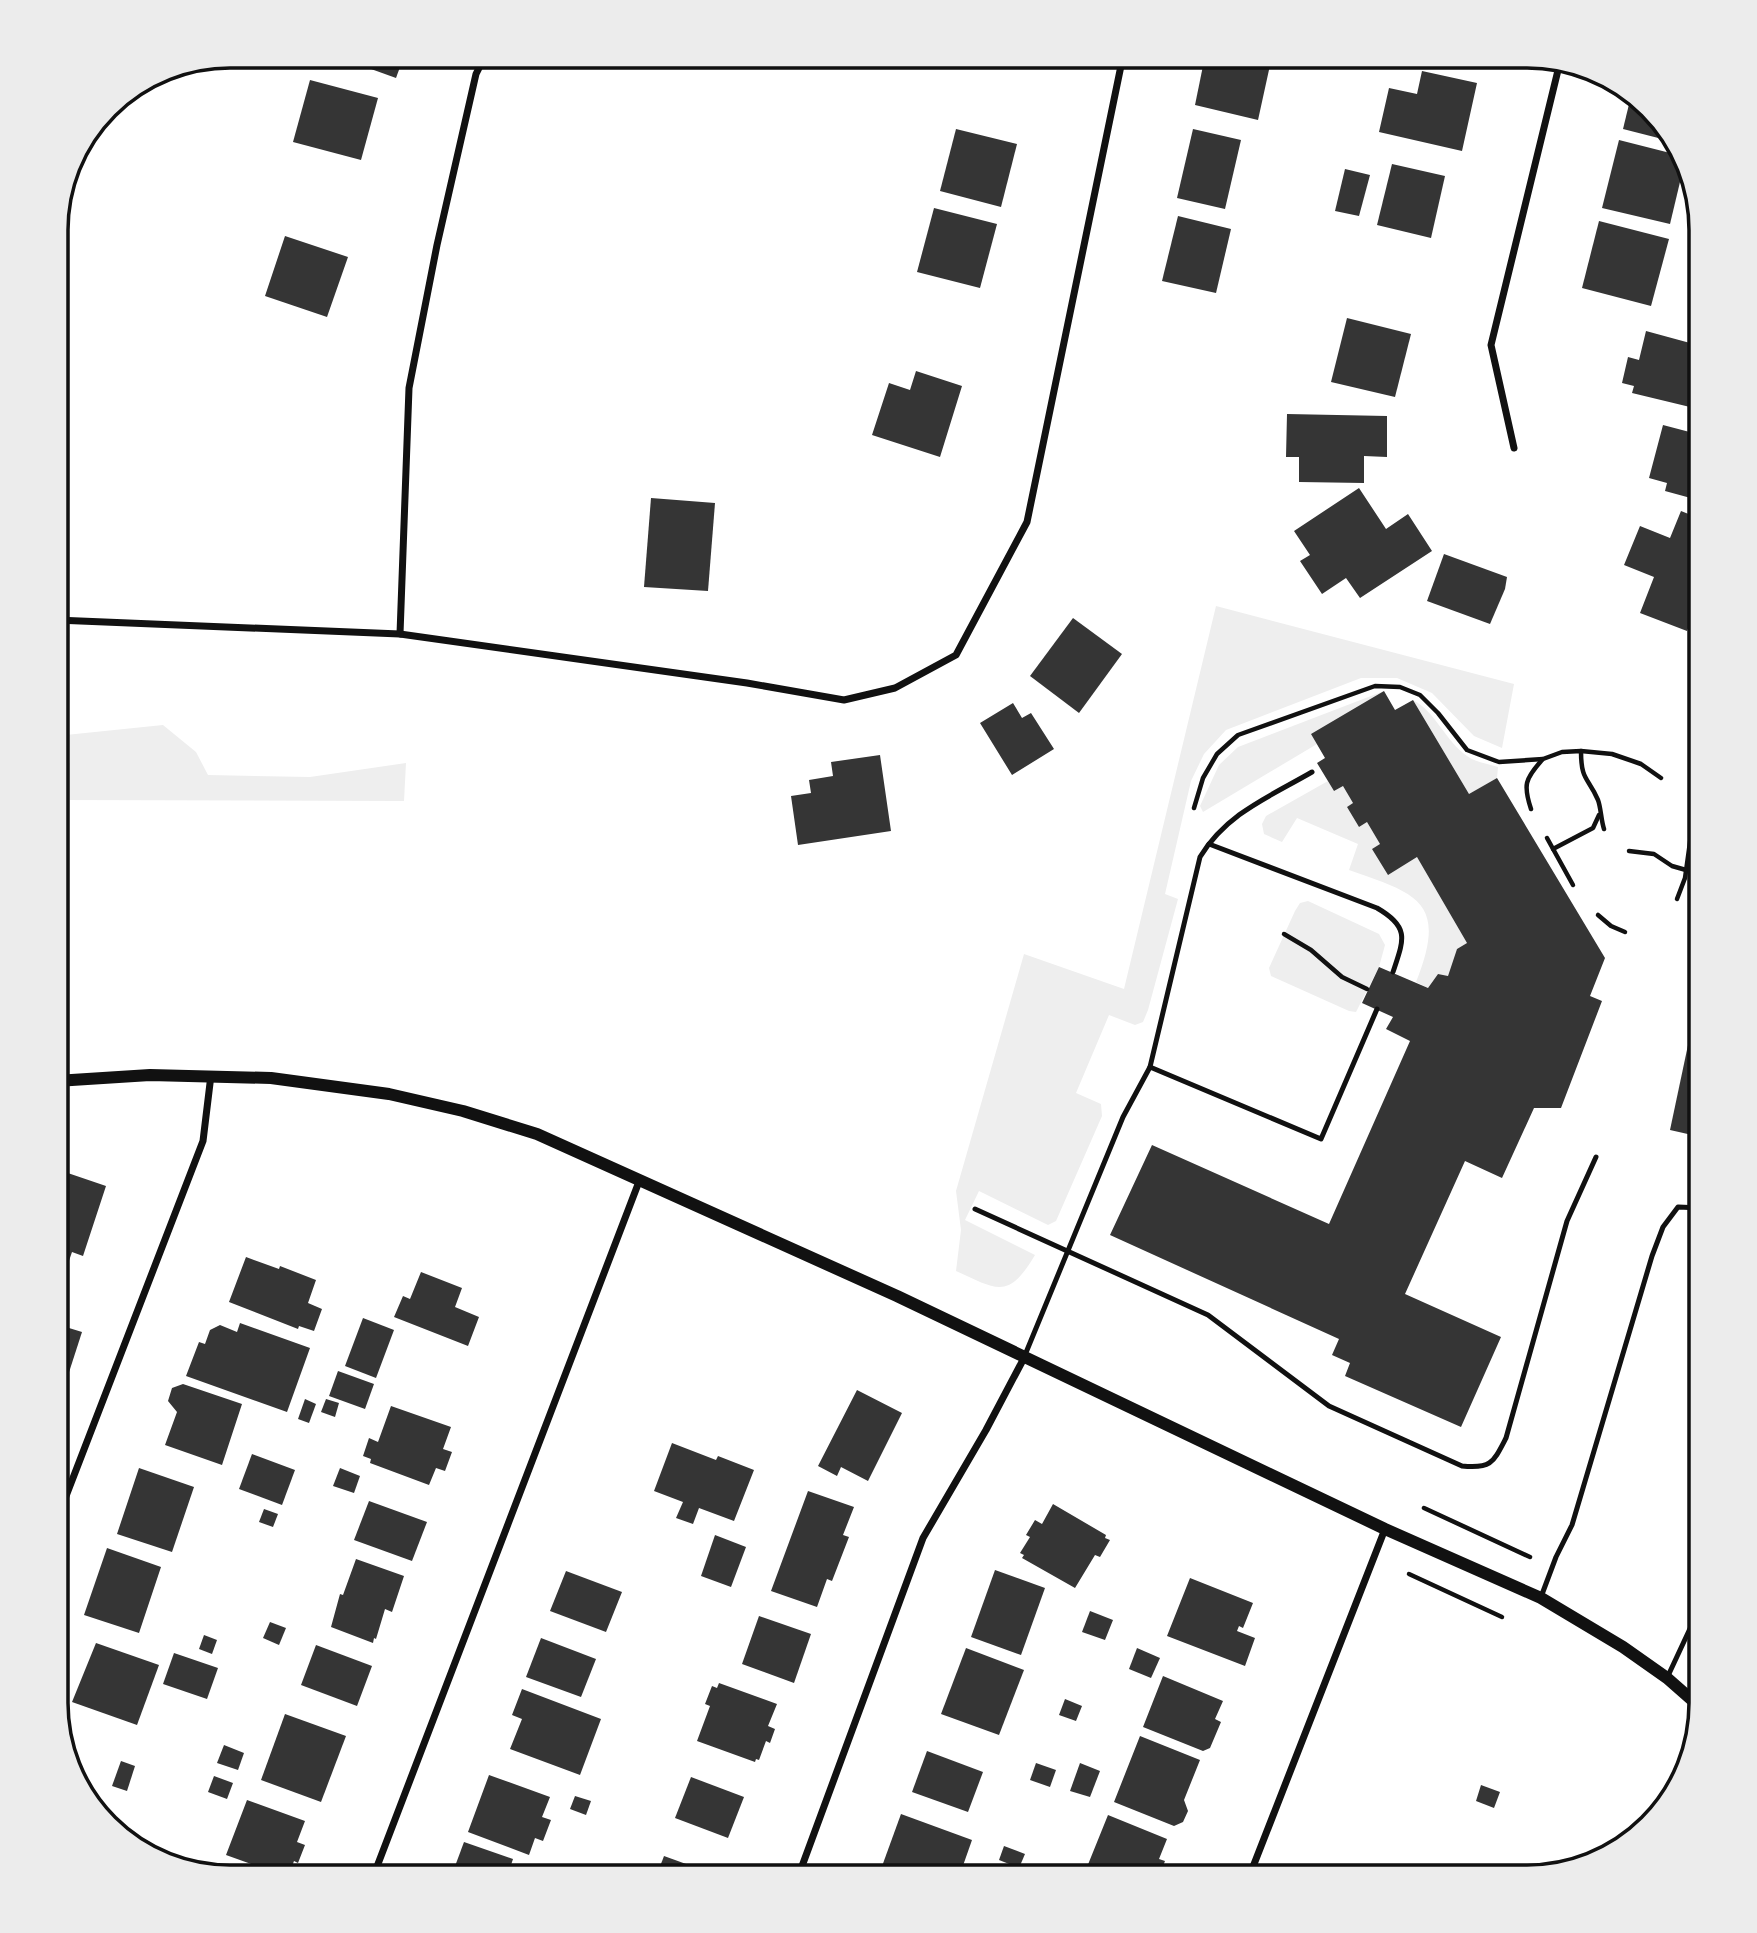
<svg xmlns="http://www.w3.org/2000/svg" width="1757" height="1933" font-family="'PT Serif',serif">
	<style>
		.green { fill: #eee }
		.building { fill: #353535 }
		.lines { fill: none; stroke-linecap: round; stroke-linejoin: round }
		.path { stroke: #111; stroke-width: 4.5 }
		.service { stroke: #111; stroke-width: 5 }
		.minor { stroke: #111; stroke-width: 7 }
		.tertiary { stroke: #111; stroke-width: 12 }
		.rim { fill: none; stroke: #111; stroke-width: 3.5 }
	</style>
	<rect width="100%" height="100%" fill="#fff"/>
	<g class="green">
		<path d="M1216,606L1514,684L1502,748L1474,736L1432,693L1397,678H1361L1226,730L1204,754L1191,781L1165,894L1178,899L1148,1010L1143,1022L1135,1025L1109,1015L1076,1093L1101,1104L1102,1116L1056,1221L1048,1225L979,1191L965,1220L1035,1255C1008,1300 998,1290 956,1271L961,1230L956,1191L1024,954L1124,989Z"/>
		<path d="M1384,691L1317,744L1203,812L1200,806L1219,765L1238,747Z"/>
		<path d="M1413,700C1436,712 1445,741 1467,756C1475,762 1488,764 1498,767L1497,778L1469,794Z"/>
		<path d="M163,725L196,752L208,775L310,777L406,763L404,801L56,800V736Z"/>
		<path d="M1328,781L1334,791L1343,786L1353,803L1347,807L1359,827L1367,822L1380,844L1372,849L1389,874L1417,857L1467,943L1457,949L1448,976L1438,974L1428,988L1416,982C1448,902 1418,894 1349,870L1358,844L1297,818L1282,842L1264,834L1262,824L1266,816Z"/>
		<path d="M1308,901L1379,934L1385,945L1379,967L1356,1012L1349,1011L1271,976L1269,968L1295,911L1300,903Z"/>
	</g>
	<g class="building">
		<path d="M335,56H404L396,78Z"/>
		<path d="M1205,56H1272L1258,120L1195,105Z"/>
		<path d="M1433,56H1480L1477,69Z"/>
		<path d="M1422,71L1477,83L1462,151L1379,132L1389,88L1417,94Z"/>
		<path d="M310,80L378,98L361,160L293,142Z"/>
		<path d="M1631,96L1665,124L1674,142L1623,129Z"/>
		<path d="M956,129L1017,144L1001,207L940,191Z"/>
		<path d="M1193,129L1241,140L1225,209L1177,198Z"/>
		<path d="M1619,140L1682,156L1685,161L1670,224L1602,208Z"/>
		<path d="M1392,164L1445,176L1431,238L1377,225Z"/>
		<path d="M1345,169L1370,175L1359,216L1335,211Z"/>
		<path d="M934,208L997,224L980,288L917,272Z"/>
		<path d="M1178,216L1231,229L1216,293L1162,281Z"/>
		<path d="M1599,221L1669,239L1651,306L1582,288Z"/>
		<path d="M285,236L348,257L327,317L265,296Z"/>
		<path d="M1347,318L1411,334L1395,397L1331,382Z"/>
		<path d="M1646,331L1701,346V364L1690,407L1632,393L1634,386L1622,383L1628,357L1639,360Z"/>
		<path d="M916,371L962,386L940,457L872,435L889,383L910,390Z"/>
		<path d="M1287,414L1387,416V457L1364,456V483L1299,482V457H1286Z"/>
		<path d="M1663,425L1701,435V489L1698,500L1665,491L1667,483L1649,478Z"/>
		<path d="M1359,488L1386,529L1408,514L1432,551L1360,598L1346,578L1322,594L1300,561L1310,555L1294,531Z"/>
		<path d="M651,498L715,503L708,591L644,587Z"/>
		<path d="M1681,511L1701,519V596L1687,631L1640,613L1654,577L1624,565L1640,526L1670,538Z"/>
		<path d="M1444,554L1507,577L1505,589L1490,624L1427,601Z"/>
		<path d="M1073,618L1122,654L1079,713L1030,676Z"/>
		<path d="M1384,691L1395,710L1413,700L1469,794L1497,778L1605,958L1590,996L1602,1001L1561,1108H1534L1502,1178L1465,1161L1405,1294L1501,1337L1461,1427L1345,1376L1350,1363L1332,1355L1339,1339L1110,1235L1152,1145L1329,1224L1410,1041L1386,1029L1393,1017L1362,1003L1379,967L1428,988L1438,974L1448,976L1457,949L1467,943L1417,857L1388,875L1372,849L1380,844L1367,822L1359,827L1347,807L1353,803L1343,786L1334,791L1317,763L1325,758L1311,734Z"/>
		<path d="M1013,703L1022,718L1031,713L1054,749L1012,775L980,723Z"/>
		<path d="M880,755L891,831L798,845L791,796L811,793L809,780L833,776L831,762Z"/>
		<path d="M1688,1045L1701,1047V1137L1670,1130Z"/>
		<path d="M56,1169L106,1186L83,1256L72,1252L61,1284L56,1282Z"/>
		<path d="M246,1257L279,1269L280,1266L316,1280L308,1303L322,1309L314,1331L299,1326L298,1329L229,1302Z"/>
		<path d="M421,1272L462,1288L455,1307L479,1317L468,1346L394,1317L403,1296L410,1299Z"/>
		<path d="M363,1318L394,1330L376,1378L345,1366Z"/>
		<path d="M240,1323L310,1348L287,1412L186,1376L199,1342L205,1344L210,1330L220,1325L237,1332Z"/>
		<path d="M56,1324L82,1332L61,1397L56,1395Z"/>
		<path d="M338,1371L374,1384L365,1409L329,1396Z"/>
		<path d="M183,1384L242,1404L222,1465L165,1445L177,1412L168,1401L172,1388Z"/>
		<path d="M857,1390L902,1413L868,1481L841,1467L837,1476L818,1466Z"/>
		<path d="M305,1399L316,1404L309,1423L298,1419Z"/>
		<path d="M326,1399L339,1403L335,1417L321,1412Z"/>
		<path d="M391,1406L451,1427L443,1449L452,1452L445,1471L436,1468L429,1485L370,1463L371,1459L363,1456L369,1438L378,1442Z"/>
		<path d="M672,1443L716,1460L718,1456L754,1470L734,1521L699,1508L693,1524L676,1518L683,1502L654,1491Z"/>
		<path d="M252,1454L295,1470L282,1505L239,1489Z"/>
		<path d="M139,1468L194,1487L172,1552L117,1534Z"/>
		<path d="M340,1468L360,1476L354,1493L333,1486Z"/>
		<path d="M808,1491L854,1507L843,1535L849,1537L832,1581L827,1579L817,1607L771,1591Z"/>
		<path d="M369,1501L427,1522L412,1561L354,1540Z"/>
		<path d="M1053,1504L1106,1535L1105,1538L1110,1540L1100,1557L1095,1555L1075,1588L1022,1558L1024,1555L1020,1553L1030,1537L1026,1535L1035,1520L1042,1524Z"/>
		<path d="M264,1509L278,1514L273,1527L259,1522Z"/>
		<path d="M715,1535L746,1547L731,1587L701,1576Z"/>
		<path d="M107,1548L161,1567L139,1633L84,1615Z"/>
		<path d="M356,1559L404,1576L392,1612L385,1609L376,1639L374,1638L373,1643L331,1627L340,1594L343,1595Z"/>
		<path d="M995,1570L1045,1588L1021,1655L971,1637Z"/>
		<path d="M566,1571L622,1592L606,1632L550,1611Z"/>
		<path d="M1190,1578L1253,1603L1243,1628L1239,1626L1237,1631L1255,1638L1245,1666L1167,1636Z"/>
		<path d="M1090,1611L1113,1620L1105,1640L1082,1632Z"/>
		<path d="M759,1616L811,1634L794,1683L742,1664Z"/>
		<path d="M270,1622L286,1628L279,1645L263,1638Z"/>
		<path d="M204,1635L217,1640L212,1654L199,1649Z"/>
		<path d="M541,1638L596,1659L581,1697L526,1677Z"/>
		<path d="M96,1643L159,1665L137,1725L72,1702Z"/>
		<path d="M316,1645L372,1666L357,1706L301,1685Z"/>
		<path d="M966,1648L1024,1670L999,1735L941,1714Z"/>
		<path d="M1137,1648L1160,1658L1151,1678L1129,1669Z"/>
		<path d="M174,1653L218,1668L207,1699L163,1684Z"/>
		<path d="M1163,1676L1223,1701L1215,1719L1221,1722L1210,1748L1203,1751L1143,1727Z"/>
		<path d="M719,1683L777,1704L768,1726L775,1729L770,1743L766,1741L759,1760L756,1759L755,1762L697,1741L710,1706L705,1704L712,1686L717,1688Z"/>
		<path d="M522,1689L601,1719L580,1775L510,1749L522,1719L512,1715Z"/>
		<path d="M1065,1699L1082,1706L1076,1721L1059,1715Z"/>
		<path d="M285,1714L346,1736L321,1802L261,1780Z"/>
		<path d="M1140,1736L1200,1760L1184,1800L1188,1811L1183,1822L1174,1826L1114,1802Z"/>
		<path d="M224,1745L244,1753L238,1770L217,1763Z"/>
		<path d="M927,1751L983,1772L968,1812L912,1792Z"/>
		<path d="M121,1761L135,1766L127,1791L112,1786Z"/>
		<path d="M1036,1763L1056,1770L1050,1787L1030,1780Z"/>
		<path d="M1080,1763L1100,1771L1090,1797L1070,1791Z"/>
		<path d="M489,1775L550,1797L542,1817L551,1820L543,1841L535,1838L529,1855L468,1832Z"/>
		<path d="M214,1776L233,1783L227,1799L208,1792Z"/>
		<path d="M691,1777L744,1797L728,1838L675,1818Z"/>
		<path d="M1481,1785L1500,1792L1494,1808L1476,1801Z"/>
		<path d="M575,1796L591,1801L586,1815L570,1809Z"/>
		<path d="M247,1800L305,1821L297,1842L305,1845L298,1863L294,1861L288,1877L226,1855Z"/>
		<path d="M901,1814L972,1840L959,1877H901L881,1869Z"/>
		<path d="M1108,1815L1167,1839L1159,1859L1165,1861L1159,1876L1153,1874L1152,1877H1113L1087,1867Z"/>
		<path d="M464,1842L513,1859L507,1877H451Z"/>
		<path d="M1004,1846L1025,1854L1019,1868L999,1860Z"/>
		<path d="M664,1856L722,1877H656Z"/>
		<path d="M1043,1870L1060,1877H1040Z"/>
	</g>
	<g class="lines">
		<g class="path">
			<path d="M1581,751C1581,781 1588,777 1598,800C1601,808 1601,820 1604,829"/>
			<path d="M1194,808L1203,778L1217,754L1238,735L1375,686L1400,687L1420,695L1438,713L1467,750L1499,762L1543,759L1562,752L1581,751L1612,754L1641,764L1661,778"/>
			<path d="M1531,809C1523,785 1525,779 1542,760"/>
			<path d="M1547,838L1573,885"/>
			<path d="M1553,849L1593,828L1599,815"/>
			<path d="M1629,851L1654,854L1672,866L1686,870"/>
			<path d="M1677,899L1685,878L1691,835"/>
			<path d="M1598,915L1611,926L1625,932"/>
			<path d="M1284,934L1311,950L1342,977L1367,989"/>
			<path d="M1424,1508L1530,1557"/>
			<path d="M1409,1574L1502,1617"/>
		</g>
		<g class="service">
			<path d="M1209,844L1377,908C1410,927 1404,939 1393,972"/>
			<path d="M1150,1067L1321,1139L1377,1009"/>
			<path d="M975,1209L1208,1315L1329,1406L1462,1466C1491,1469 1493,1463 1506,1438L1567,1221L1596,1157"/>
			<path d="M1025,1355L1123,1117L1150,1067L1200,857C1227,813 1269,797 1312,772"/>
			<path d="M1541,1597L1556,1557L1572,1525L1652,1256L1663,1227L1678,1207L1701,1208"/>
			<path d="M1667,1678L1701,1605"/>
		</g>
		<g class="minor">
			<path d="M1514,448L1491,345L1560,62"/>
			<path d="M56,620L400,634L747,683L844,700L895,688L956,655L1027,522L1123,56"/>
			<path d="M400,634L409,388L437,245L476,74L485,56"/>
			<path d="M56,1522L203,1141L211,1075"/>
			<path d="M373,1877L640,1179"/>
			<path d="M798,1877L923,1538L986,1430L1024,1358"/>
			<path d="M1249,1877L1385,1529"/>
		</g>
		<path class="tertiary" d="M56,1081L150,1075L271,1078L389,1094L463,1111L537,1134L897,1296L1385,1529L1541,1598L1623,1647L1667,1678L1700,1707"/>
	</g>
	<path d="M0 0H1757V1933H0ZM230 68H1527A162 162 0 0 1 1689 230V1703A162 162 0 0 1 1527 1865H230A162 162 0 0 1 68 1703V230A162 162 0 0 1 230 68Z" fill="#ececec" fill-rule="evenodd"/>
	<path class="rim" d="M230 68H1527A162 162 0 0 1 1689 230V1703A162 162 0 0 1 1527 1865H230A162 162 0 0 1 68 1703V230A162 162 0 0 1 230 68Z"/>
</svg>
